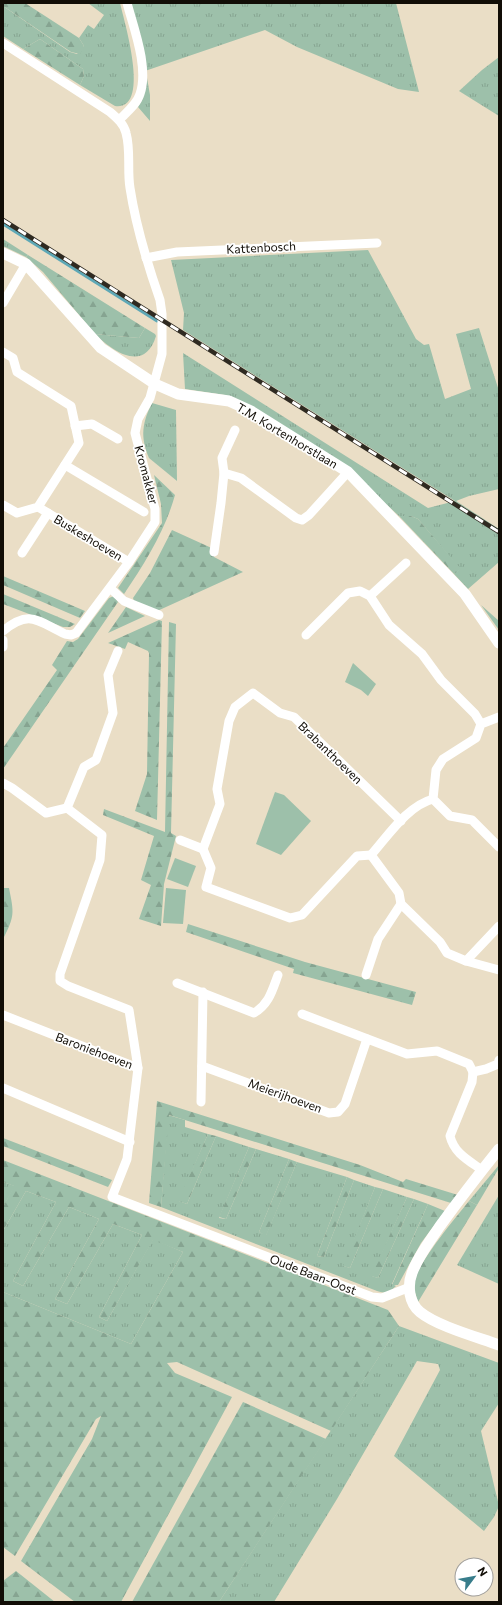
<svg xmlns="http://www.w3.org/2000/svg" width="502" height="1605" font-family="Commissioner,sans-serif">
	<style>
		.grass { fill: url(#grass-tufts) }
		.forest { fill: url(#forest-firs) }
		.park { fill: #9dc0aa }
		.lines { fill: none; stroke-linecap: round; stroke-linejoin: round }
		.stream { stroke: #5ea8b6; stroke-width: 3 }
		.minor { stroke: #fff; stroke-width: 9 }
		.tertiary { stroke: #fff; stroke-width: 11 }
		.rail-casing { stroke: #2f2a21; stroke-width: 4.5 }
		.rail { stroke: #fff; stroke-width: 3; stroke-dasharray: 9; stroke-linecap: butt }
		.labels { text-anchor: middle; stroke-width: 3.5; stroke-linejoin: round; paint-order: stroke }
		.street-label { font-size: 12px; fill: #110d06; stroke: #fff }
	</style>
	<defs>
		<pattern id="grass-tufts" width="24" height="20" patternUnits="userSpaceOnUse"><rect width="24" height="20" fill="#9dc0aa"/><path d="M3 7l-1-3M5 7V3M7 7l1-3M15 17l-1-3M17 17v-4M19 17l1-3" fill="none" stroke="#86a491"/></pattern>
		<pattern id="forest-firs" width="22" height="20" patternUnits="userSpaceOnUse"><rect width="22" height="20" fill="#9dc0aa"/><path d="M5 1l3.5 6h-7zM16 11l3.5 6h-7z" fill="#86a491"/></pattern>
	</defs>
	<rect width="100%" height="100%" fill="#eadec6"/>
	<g class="grass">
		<path d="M88,3H120C124,21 152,111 115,106L80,85L84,76L83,69L40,39L23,49L3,36V6L70,52L77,54L84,46L79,38L88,25L94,29L104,15Z"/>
		<path d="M131,3H396L419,92L398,89L297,47L265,30L145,71Z"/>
		<path d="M499,57V116L459,91L482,70Z"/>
		<path d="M147,78L150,95V121L138,107L142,100Z"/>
		<path d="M3,239L28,255L26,257L3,246Z"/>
		<path d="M368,250L416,339L424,345L429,344L445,399L471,389L456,334L479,328L499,391V489L469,496L456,501L499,529V562L468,589L454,574L460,569L418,519L411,516H399L364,484L225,395L185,389L183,353L428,508L455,501L183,330L184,313L171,260Z"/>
		<path d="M145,328L155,334L156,336C145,373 113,352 95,334L139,338Z"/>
		<path d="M152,403L176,410L177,481L149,458C140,437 142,423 152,403Z"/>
		<path d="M168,1115L185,1120V1127L208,1134L179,1201L187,1204L216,1136L249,1147L219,1218L226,1219L256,1149L289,1159L259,1232L266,1235L297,1162L347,1177L317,1256L324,1257L354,1180L375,1187L344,1266L350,1268L383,1189L407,1197L372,1276L378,1278L414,1199L428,1204L392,1284L396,1286C390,1292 385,1294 377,1291L161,1207Z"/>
		<path d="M499,1165V1168L477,1205L469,1201Z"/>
		<path d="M3,1182L15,1186L3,1207Z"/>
		<path d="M26,1191L56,1202L13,1281L23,1286L69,1207L99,1219L55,1299L67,1304L113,1224L142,1235L99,1317L107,1321L153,1239L183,1252L131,1344L3,1292V1231Z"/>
		<path d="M499,1195V1284L457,1265Z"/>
		<path d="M399,1326L499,1363V1403L481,1431L499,1506L494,1517L484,1531L394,1456L440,1370L438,1364L417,1361L337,1499L274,1602H219Z"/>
	</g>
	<g class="forest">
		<path d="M3,3H25L79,38L84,46L80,54L71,52L3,6Z"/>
		<path d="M40,39L83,69L84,76L80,85L23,49Z"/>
		<path d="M28,255L145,328L139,338L95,334L43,272L26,257Z"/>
		<path d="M154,475L175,495C165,531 145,563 124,594L118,588L162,523L161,504Z"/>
		<path d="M399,516H411L418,519L461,569L454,574Z"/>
		<path d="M172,530L216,550L214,557L243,572L155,612L134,601L133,598L150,573Z"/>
		<path d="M3,576L85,611L80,618L3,585Z"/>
		<path d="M3,594L75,624L70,627H63L3,604Z"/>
		<path d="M114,596L118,602L3,769V748L57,670L52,665L67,641L73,642L78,639L109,598Z"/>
		<path d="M481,605L499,621V630Z"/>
		<path d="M126,607L145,616L108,633Z"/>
		<path d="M159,620L162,621L157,820L135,811L147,774L149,653L148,651L128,642L125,649L108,643Z"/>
		<path d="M169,622L176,624L171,833L176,836L164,884L161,926L139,919L151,885L141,880L154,836L103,815L104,809L165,832Z"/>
		<path d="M3,888H9C14,913 15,916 3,939Z"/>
		<path d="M188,924L305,962L416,992L412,1005L293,973L294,969L186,932Z"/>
		<path d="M157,1101L360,1165L403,1182L406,1179L458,1195L451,1203L169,1115L161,1207L149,1203Z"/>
		<path d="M208,1134L216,1136L187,1204L178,1201Z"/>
		<path d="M3,1138L112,1180L108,1187L3,1146Z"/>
		<path d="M249,1147L256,1149L226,1219L219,1217Z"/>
		<path d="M289,1159L297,1162L266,1236L259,1232Z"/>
		<path d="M3,1160L388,1310L399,1326L331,1431L177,1362L167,1363L175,1373L232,1397L121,1602H75L21,1561L92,1439L101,1416L96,1419L15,1556L3,1547V1292L131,1344L183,1252L153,1240L107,1321L99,1317L142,1235L113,1224L67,1304L55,1299L99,1219L69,1207L23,1286L13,1281L56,1202L26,1191L3,1231V1207L14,1186L3,1182Z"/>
		<path d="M347,1177L354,1180L324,1257L317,1256Z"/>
		<path d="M375,1187L383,1189L350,1268L343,1266Z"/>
		<path d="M407,1197L414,1199L378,1278L371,1276Z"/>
		<path d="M469,1201L477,1205L418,1302C417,1297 413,1290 414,1284C414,1267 457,1216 469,1201Z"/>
		<path d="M428,1204L445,1211L421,1243L398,1285H392Z"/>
		<path d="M243,1402L326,1439L219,1602H132Z"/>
		<path d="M16,1571L55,1602H3V1581Z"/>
	</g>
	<g class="park">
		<path d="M353,663L376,684L368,696L361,690L345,682Z"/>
		<path d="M275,792L284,795L311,821L281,855L256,844Z"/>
		<path d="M175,858L196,866L188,887L167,879Z"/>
		<path d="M166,888L186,890L183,924L163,923Z"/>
	</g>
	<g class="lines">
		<path class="stream" d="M3,224L157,321"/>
		<g class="minor">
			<path d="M3,43L110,112C117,118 124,124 126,133C131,151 127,170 130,188C136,227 147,263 160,300L162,314V354L150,398L138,419L135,433L155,509V522L129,562L76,633L71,635L65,634C37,621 30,609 3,631"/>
			<path d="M119,120C127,112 137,104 140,94C149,68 134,29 127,3"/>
			<path d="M146,258L177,252L377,243"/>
			<path d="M3,303L26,264"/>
			<path d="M3,352L13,358L17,372L71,406L79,443L38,507L17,513L3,505"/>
			<path d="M75,426L92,424L118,439"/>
			<path d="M65,465L144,512"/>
			<path d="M224,473L241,478L296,518L302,520L309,515L348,472"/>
			<path d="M38,507L129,562"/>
			<path d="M214,552L221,503L224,473L222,458L235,430"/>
			<path d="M22,553L48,513"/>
			<path d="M110,588L124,601L159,615"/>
			<path d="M370,596L406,563"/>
			<path d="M306,635L348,593L360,591L370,596L389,625L422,654L441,680L475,714L481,724"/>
			<path d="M3,640V647"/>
			<path d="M499,717L481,724L476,738L443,759L436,770L433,799L450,816L472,820L499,847"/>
			<path d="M3,783L12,788L46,813L67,808L102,835L100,860L60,974V981L68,986L129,1010L138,1068"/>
			<path d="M433,799C407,806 388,836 371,855L399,893L401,904L440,942L447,953L466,961L499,970"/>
			<path d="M67,808L84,767L96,760L113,713L108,675L118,651"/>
			<path d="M180,840L203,849"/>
			<path d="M371,855L357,856L302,915L290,918L206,887L211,868L203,849L220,804L217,789L229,721L235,707L253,693L280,713L294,717L401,821"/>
			<path d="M466,961L499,926"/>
			<path d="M366,975L378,939L401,904"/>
			<path d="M177,983L254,1013C269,1004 272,991 278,975"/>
			<path d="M302,1014L407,1054L437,1051L469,1064L473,1072L486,1069L498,1064L499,1060"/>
			<path d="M3,1015L138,1068L127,1159L112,1197L372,1297L382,1298L410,1287"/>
			<path d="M202,1066L329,1113L338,1112L345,1104L367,1039"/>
			<path d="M473,1072L472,1082L450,1136C454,1153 468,1160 482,1170"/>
			<path d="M3,1088L130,1142"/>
			<path d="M201,1102L203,992"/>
		</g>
		<g class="tertiary">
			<path d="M3,253L26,264L101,348L155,384L178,394L229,401L251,411L348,472L465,594L499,643"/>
			<path d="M499,1149C479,1174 459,1200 440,1226C430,1241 418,1256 412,1273C407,1286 409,1303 420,1312C437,1326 477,1337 499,1345"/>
		</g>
		<defs>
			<path id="rail" d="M3,220L499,532"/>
		</defs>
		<use href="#rail" class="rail-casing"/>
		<use href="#rail" class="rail"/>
	</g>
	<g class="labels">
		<g class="street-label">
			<text transform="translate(261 248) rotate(-3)" y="4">Kattenbosch</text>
			<text transform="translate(287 436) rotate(31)" y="4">T.M. Kortenhorstlaan</text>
			<text transform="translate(146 475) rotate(75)" y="4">Kromakker</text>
			<text transform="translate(88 538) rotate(31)" y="4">Buskeshoeven</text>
			<text transform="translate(330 753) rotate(44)" y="4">Brabanthoeven</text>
			<text transform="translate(94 1051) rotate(21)" y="4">Baroniehoeven</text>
			<text transform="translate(285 1096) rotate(20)" y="4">Meierijhoeven</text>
			<text transform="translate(313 1275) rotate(21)" y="4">Oude Baan-Oost</text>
		</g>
	</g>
	<rect width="502" height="1605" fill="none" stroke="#110d06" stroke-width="8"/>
	<g transform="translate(474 1577) rotate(58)"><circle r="19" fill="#ffffff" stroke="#a09e9b"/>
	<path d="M0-3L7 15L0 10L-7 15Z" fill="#387d8b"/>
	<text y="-6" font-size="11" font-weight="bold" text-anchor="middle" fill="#110d06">N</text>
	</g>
</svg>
